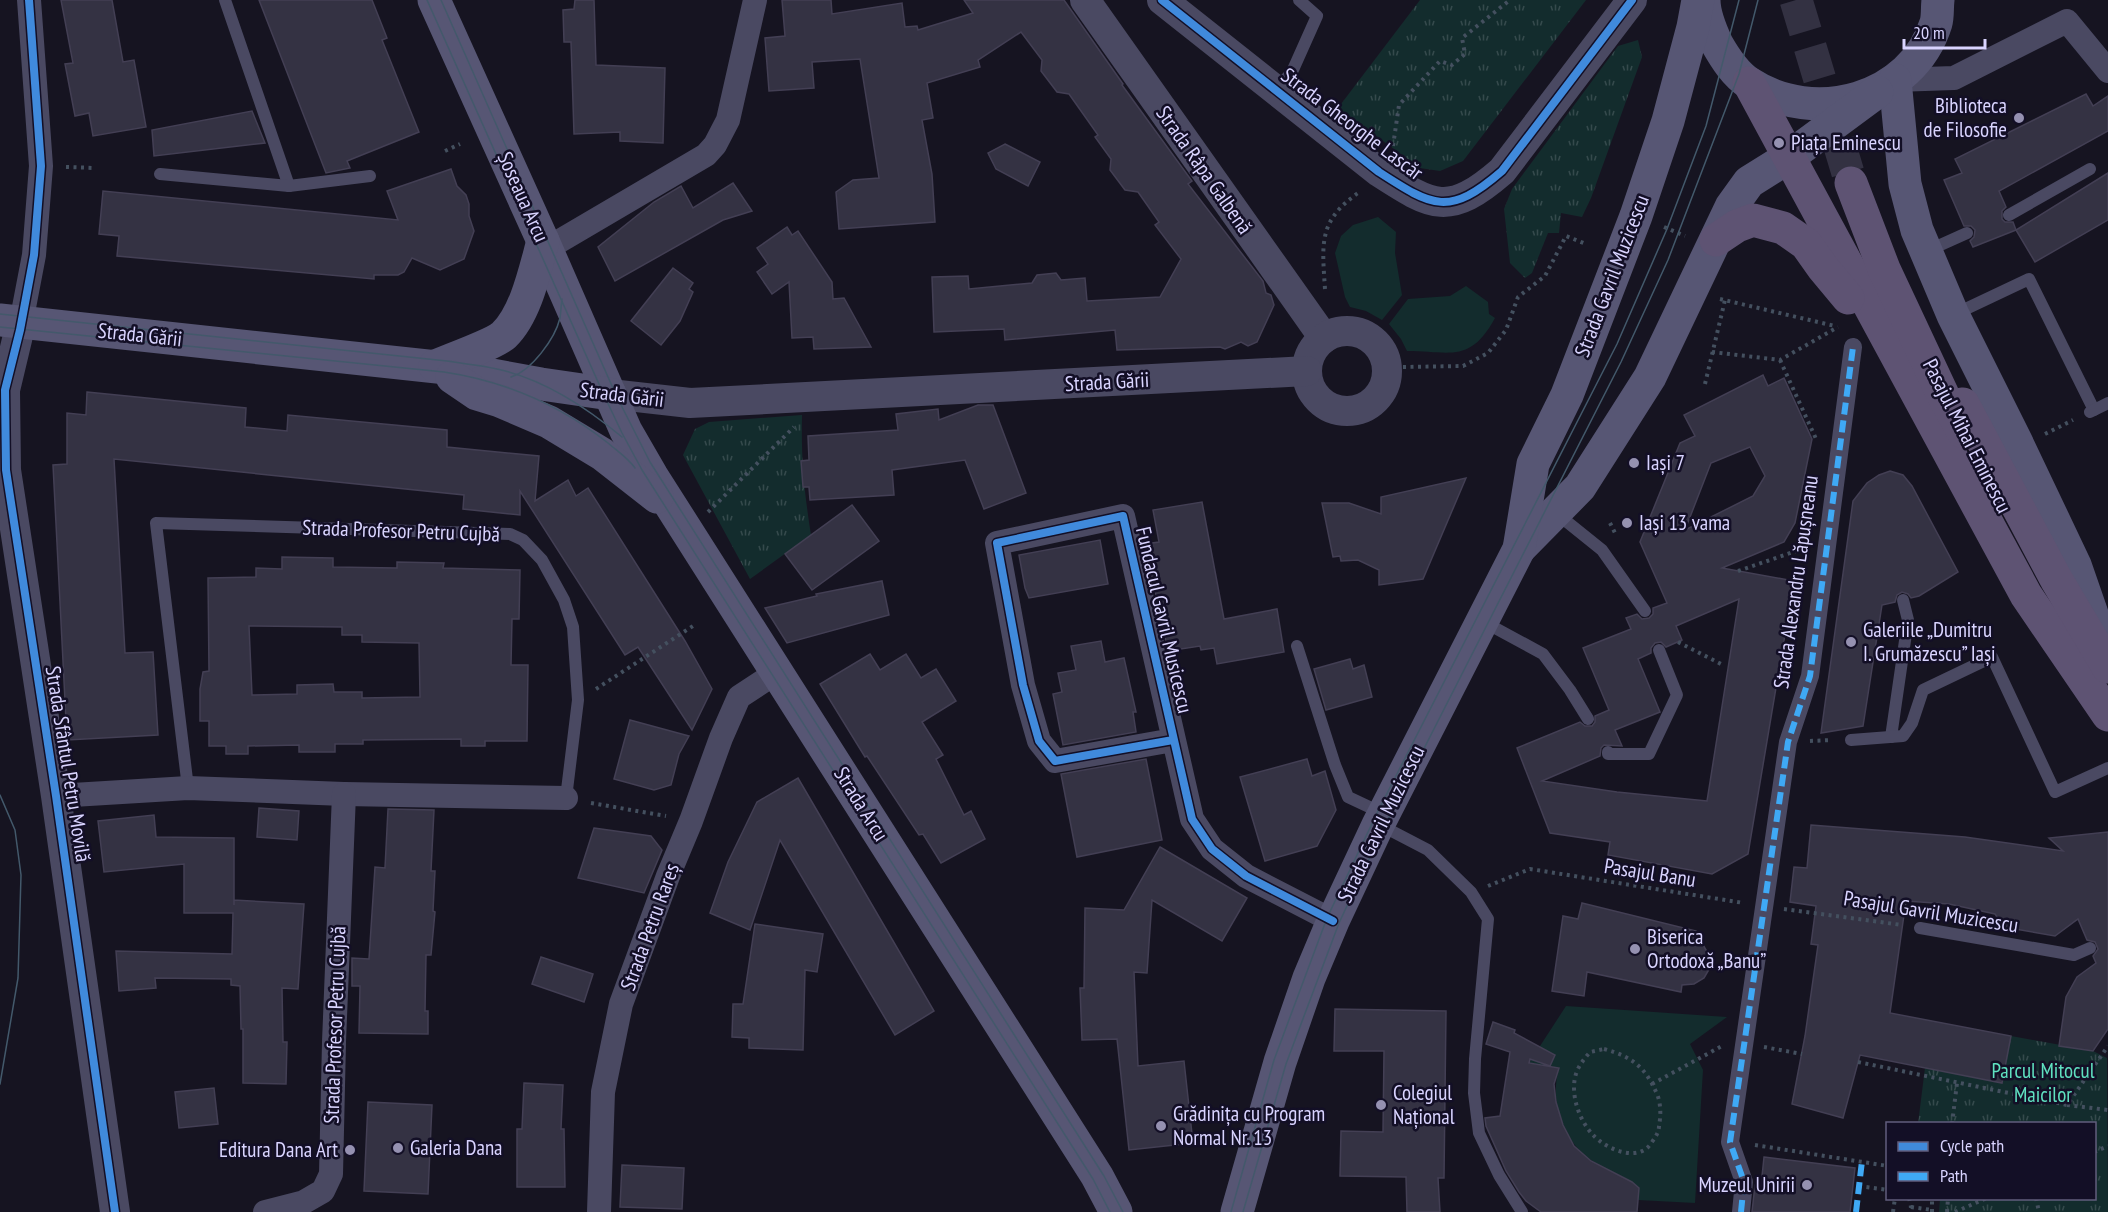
<svg xmlns="http://www.w3.org/2000/svg" width="2108" height="1212" font-family="'PT Sans Narrow',sans-serif">
	<style>
		.green { fill: #132c2d }
		.park { fill: url(#park-tufts) }
		.building { fill: #343243; stroke: #433f54; stroke-width: 1.5; fill-rule: evenodd }
		.lines { fill: none; stroke-linecap: round; stroke-linejoin: round }
		.primary-tunnel { stroke: #333142; stroke-width: 33; stroke-dasharray: 33 16; stroke-linecap: butt }
		.path { stroke: #44505f; stroke-width: 4; stroke-dasharray: 3 4.5; stroke-linecap: butt }
		.service { stroke: #4a4962; stroke-width: 12 }
		.pedestrian { stroke: #4a4962; stroke-width: 18 }
		.minor { stroke: #4a4962; stroke-width: 24 }
		.tertiary { stroke: #4a4962; stroke-width: 30 }
		.secondary { stroke: #575674; stroke-width: 33 }
		.primary { stroke: #5e5373; stroke-width: 33 }
		.tram { stroke: #43596b; stroke-width: 1.5 }
		.quiet { stroke: #3fa9f5; stroke-width: 6; stroke-dasharray: 12 6; stroke-linecap: butt }
		.cycleway-casing { stroke: #130f26; stroke-width: 11 }
		.cycleway { stroke: #408adc; stroke-width: 8 }
		.poi-dot { fill: #9591b1; stroke: #130f26; stroke-width: 2 }
		.labels { text-anchor: middle; stroke-width: 5; stroke-linejoin: round; paint-order: stroke }
		.poi-label { font-size: 21px; fill: #d9d4ff; stroke: #130f26; text-anchor: start }
		.street-label { font-size: 21px; fill: #d9d4ff; stroke: #130f26 }
		.park-label { font-size: 21px; fill: #5fe0c0; stroke: #130f26 }
	</style>
	<defs>
		<pattern id="park-tufts" width="24" height="20" patternUnits="userSpaceOnUse" patternTransform="scale(1.5)"><rect width="24" height="20" fill="#132c2d"/><path d="M3 7l-1-3M5 7V3M7 7l1-3M15 17l-1-3M17 17v-4M19 17l1-3" fill="none" stroke="#354a4c"/></pattern>
	</defs>
	<rect width="100%" height="100%" fill="#161421"/>
	<g class="green">
		<path d="M1378,217L1396,232L1395,253L1402,295L1382,320L1366,311L1350,307L1345,297L1335,253L1341,236L1353,225Z"/>
		<path d="M1466,286L1488,302L1489,314L1495,318C1470,364 1450,351 1407,351L1401,339L1389,324L1408,299L1450,296Z"/>
		<path d="M1566,1006L1727,1017L1690,1044L1703,1070L1695,1203L1638,1200L1639,1188C1626,1176 1608,1171 1594,1162C1563,1142 1549,1103 1559,1068L1529,1063Z"/>
	</g>
	<g class="park">
		<path d="M1420,0H1586L1463,161L1440,171L1420,168L1338,108Z"/>
		<path d="M1638,40L1642,57L1591,198L1582,217L1561,213L1559,233H1548L1532,273L1525,278L1510,263L1504,209L1512,189L1618,46Z"/>
		<path d="M802,415C801,459 804,491 811,535L750,579L683,455L695,429L709,422Z"/>
		<path d="M2011,1036L2093,1051L2107,1058L2108,1212H1939L1940,1199L2094,1198V1124H1918L1925,1068L2002,1083Z"/>
	</g>
	<g class="building">
		<path d="M61,0H112L123,62L134,60L146,127L93,136L89,113L75,116L65,64L73,63Z"/>
		<path d="M259,0H372L387,38L382,40L419,132L347,161L350,168L326,173Z"/>
		<path d="M575,0H594L596,65L665,68L663,143L620,141V132L574,134L571,42H564L563,10L574,9Z"/>
		<path d="M782,0H831L832,14L902,3L905,27L917,26L918,30L973,13L964,0H1064L1123,84L1122,85L1192,181L1188,184L1263,281L1266,293L1271,295L1274,305L1257,342L1248,346L1241,342L1225,349L1220,347L1117,350L1115,330L1005,340L1004,329L934,332L932,277L968,276L969,289L1032,283L1037,275L1056,273L1061,280L1085,278L1087,301L1160,297L1181,259L1155,225L1159,222L1138,192L1125,190L1110,170L1111,159L1095,137L1098,135L1069,94L1057,92L1041,71L1042,60L1021,32L978,60L980,67L927,83L933,118L922,120L932,174L935,222L839,229L836,192L853,180L879,178L860,59L812,62L814,88L769,91L765,38L785,36Z"/>
		<path d="M2086,94L2093,106L2108,96V131L1999,191L2006,207L2002,211V219L2005,222H2013L2016,230L1973,247L1970,241L1974,237L1975,230L1971,226H1964L1944,180L1962,173L1955,159Z"/>
		<path d="M252,111L265,143L154,156L152,130Z"/>
		<path d="M1005,144L1040,162L1028,186L996,169L988,153Z"/>
		<path d="M451,169L457,186L466,195L469,204V216L474,231L464,259L440,270L412,258L404,272L398,275H374V279L117,256L119,236L99,234L103,191L398,220L387,191Z"/>
		<path d="M2108,173V220L2035,262L2016,230Z"/>
		<path d="M733,183L752,211L723,220L615,281L598,247L654,202L681,186L693,208Z"/>
		<path d="M787,227L792,235L798,231L832,282L833,299L844,298L871,347L814,349L813,337L792,338L789,282L772,294L757,272L768,264L757,248Z"/>
		<path d="M673,268L693,283L689,289L693,292L680,321L661,345L631,321Z"/>
		<path d="M1763,375L1768,386L1784,378L1812,439L1795,523L1784,542L1722,568L1794,581L1748,854L1712,874L1608,855L1610,842L1550,833L1517,748L1580,722L1585,726H1592L1595,722V716L1609,710L1583,648L1631,629L1626,618L1637,614L1642,619L1649,618L1653,614V608L1667,603L1640,542L1680,443L1695,436L1684,415ZM1750,447L1765,476L1753,496L1685,530L1711,463ZM1739,599L1707,801L1617,792L1542,781L1600,756L1601,748L1604,745L1622,746L1615,730L1660,712L1638,659L1651,653V648L1655,643L1661,642L1666,647L1682,640L1676,626Z"/>
		<path d="M87,392L246,408L245,427L287,431L288,415L447,430V447L539,456L535,501L568,480L576,496L588,488L685,641L712,689L692,730L638,647L625,655L520,491V515L463,509L464,495L114,459L125,653L153,652L158,735L67,740L53,465L67,464V413L86,415Z"/>
		<path d="M978,405H993L1026,493L984,509L965,460L892,470L894,495L810,500L809,487H803L801,461L809,460L808,436L898,430L896,414L938,409L939,420Z"/>
		<path d="M1890,471L1903,475L1912,486L1958,572L1919,596L1911,598L1908,594L1902,592L1897,595L1895,602L1882,605L1863,726L1821,733L1853,501L1867,483L1879,475Z"/>
		<path d="M1466,478L1423,579L1379,585V570L1358,560L1341,561L1340,556L1333,557L1322,503H1349L1381,514V497Z"/>
		<path d="M1202,502L1224,619L1277,609L1284,652L1217,664L1214,648L1201,650L1200,646L1168,651L1145,544L1159,542L1153,510Z"/>
		<path d="M852,505L879,541L812,590L785,554Z"/>
		<path d="M1100,540L1108,584L1029,598L1025,588L1019,555Z"/>
		<path d="M282,557L333,558V567L397,568V562L444,563L443,568L520,570L519,619H512L511,665H528L527,741H485V746H461V739L363,740V744H335V752H299V745L248,746V754H226V746H209V721H200V689L203,672L209,671L208,578L256,577V568L282,569ZM249,626L342,627V635H362V642L419,643L420,697L362,698V692H334L333,684L297,685V694L252,695Z"/>
		<path d="M882,581L889,615L787,643L765,608L817,596L816,594Z"/>
		<path d="M1101,641L1105,662L1124,658L1136,712H1133L1136,732L1063,745L1053,694L1062,692L1058,673L1076,670L1071,646Z"/>
		<path d="M870,654L880,670L906,654L921,678L936,669L956,701L922,722L943,755L936,759L964,815L971,811L985,839L941,863L923,834L919,835L867,756L865,757L820,684Z"/>
		<path d="M1350,659L1353,669L1364,665L1372,697L1326,710L1314,669Z"/>
		<path d="M630,720L689,736L679,754L671,785L654,790L614,779Z"/>
		<path d="M1146,759L1162,840L1077,857L1061,774Z"/>
		<path d="M1307,759L1312,776L1325,771L1336,810L1317,846L1265,861L1240,777Z"/>
		<path d="M798,778L934,1011L895,1035L780,840L750,930L710,913L728,862L757,802Z"/>
		<path d="M259,808L299,811L297,840L257,837Z"/>
		<path d="M388,809L434,810L431,871H435L433,911L435,912L431,955H426L425,1011H428V1034L359,1033L360,986H352V958L369,959L375,867L385,868Z"/>
		<path d="M154,815L156,837L234,838V905V900L304,904L298,989L282,988L283,1042H287L286,1084L243,1083V1029H241L240,986L231,985V979L155,978L156,988L119,991L116,951L232,954L233,913H184V864L104,872L98,821Z"/>
		<path d="M1811,825L1965,837L2063,851L2049,838L2108,832V1029L2093,1051L2059,1046L2066,997L2077,977L2096,963L2093,956L2098,949L2095,942L2087,940L2078,919L2055,936L2004,927L1995,914L1949,904L1906,901L1890,1013L2011,1036L2002,1083L1860,1055L1843,1118L1792,1104L1805,1036L1818,945L1811,944L1816,906L1790,902L1794,867L1807,868Z"/>
		<path d="M594,828L651,836L662,850L644,893L578,878Z"/>
		<path d="M1160,847L1247,898L1222,941L1152,900L1147,973L1134,972L1138,1066L1184,1061L1193,1143L1129,1150L1117,1039L1082,1040L1080,988H1084L1085,908L1124,910Z"/>
		<path d="M1582,903L1696,931L1694,938L1702,943L1709,955L1711,966L1704,978L1694,984L1682,985L1681,992L1587,972L1584,996L1552,991L1563,916L1578,919Z"/>
		<path d="M755,924L823,934L817,972L805,970L803,1050L749,1048V1038L732,1037L733,1004H743Z"/>
		<path d="M541,957L593,974L584,1002L532,984Z"/>
		<path d="M1335,1009L1446,1011L1444,1178H1438L1440,1212H1407L1406,1177L1340,1176L1341,1131L1383,1132L1384,1051H1334Z"/>
		<path d="M1493,1022L1515,1030L1514,1033L1555,1055L1550,1066L1530,1059L1529,1063L1559,1068L1554,1084L1556,1102L1563,1125L1574,1146L1591,1161L1632,1182L1639,1188L1637,1212H1541L1526,1201L1519,1192L1506,1171L1486,1126L1485,1118L1500,1116L1510,1052L1486,1044Z"/>
		<path d="M524,1083L563,1085L561,1129H564L565,1187H517V1129H522Z"/>
		<path d="M214,1088L218,1124L179,1128L175,1092Z"/>
		<path d="M368,1102L432,1105L428,1194L364,1191Z"/>
		<path d="M1764,1157L1855,1168L1850,1212H1752L1755,1185L1761,1186Z"/>
		<path d="M622,1165L684,1168L682,1209L620,1207Z"/>
	</g>
	<g class="lines">
		<path class="primary-tunnel" d="M1796,0L1851,183"/>
		<g class="path">
			<path d="M1393,146L1399,105L1440,61L1452,65L1465,54L1462,38L1510,0"/>
			<path d="M445,151L460,144"/>
			<path d="M66,167L95,168"/>
			<path d="M1664,227L1685,236"/>
			<path d="M1325,289C1322,242 1318,220 1361,191"/>
			<path d="M1720,299L1835,326"/>
			<path d="M1712,352L1780,360L1838,327"/>
			<path d="M1780,360L1817,441"/>
			<path d="M1403,367L1463,366L1488,353L1506,330L1518,297L1545,276L1566,236L1586,244"/>
			<path d="M1705,384L1725,300"/>
			<path d="M2045,434L2073,420"/>
			<path d="M708,512L794,427"/>
			<path d="M1610,523L1615,533"/>
			<path d="M1738,571L1805,548"/>
			<path d="M1678,642L1723,665"/>
			<path d="M596,689L696,624"/>
			<path d="M1810,741L1832,740"/>
			<path d="M591,803L666,816"/>
			<path d="M1488,886L1530,869L1744,903"/>
			<path d="M1784,909L1902,925"/>
			<path d="M1764,1047L1802,1054"/>
			<path d="M1604,1049C1633,1057 1645,1067 1657,1094C1661,1104 1661,1115 1659,1126C1659,1132 1656,1136 1652,1142C1639,1164 1606,1149 1593,1135C1578,1119 1569,1091 1577,1071C1580,1064 1585,1058 1590,1052Z"/>
			<path d="M1858,1062L2067,1105L2108,1046"/>
			<path d="M1652,1084L1722,1046"/>
			<path d="M2067,1105L2108,1110"/>
			<path d="M1952,1124L1957,1083"/>
			<path d="M1755,1145L1888,1166"/>
			<path d="M2094,1152L2108,1146"/>
			<path d="M1859,1186L1888,1190"/>
			<path d="M1909,1198L1911,1207L1910,1212"/>
			<path d="M2036,1198L2039,1212"/>
			<path d="M1911,1207L1932,1210"/>
			<path d="M1893,1212L1895,1198"/>
			<path d="M1932,1212V1198"/>
			<path d="M1947,1212L1948,1198"/>
			<path d="M1955,1212L1987,1198"/>
		</g>
		<g class="service">
			<path d="M225,0L289,186"/>
			<path d="M1276,90L1292,72L1317,16L1299,0"/>
			<path d="M160,174L289,186L370,176"/>
			<path d="M2009,215L2090,169"/>
			<path d="M1927,251L1967,233"/>
			<path d="M1955,314L2029,279L2094,410"/>
			<path d="M2090,412L2108,403"/>
			<path d="M1556,513L1602,550L1645,611"/>
			<path d="M1484,622L1543,654L1570,690L1588,719"/>
			<path d="M1297,646L1335,765L1348,797L1382,813"/>
			<path d="M1891,737L1908,620L1903,600"/>
			<path d="M1851,740L1903,736L1912,723L1923,690L1992,657L2055,792L2108,768"/>
			<path d="M1608,752V754H1649L1677,695L1659,650"/>
			<path d="M188,788L156,523L510,534L523,540L542,560L564,600L573,627L578,700L566,798"/>
			<path d="M1380,825L1428,850L1471,892L1488,919L1475,1059L1474,1093L1479,1133L1499,1175L1522,1212"/>
			<path d="M1920,928L2074,955L2090,948"/>
		</g>
		<path class="pedestrian" d="M1741,1212L1744,1182L1730,1142L1788,742L1810,676L1853,347"/>
		<g class="minor">
			<path d="M1895,80L1954,78L2067,21L2108,71"/>
			<path d="M546,249L706,155L715,145L728,120L755,0"/>
			<path d="M21,323L34,255L41,166L29,0"/>
			<path d="M1173,740L1055,761L1039,741L1023,685L997,543L1123,516L1192,819L1212,849L1246,876L1333,921"/>
			<path d="M56,796L188,788L344,794L566,798"/>
			<path d="M265,1212L304,1202L323,1191L331,1174L334,1042L344,794"/>
			<path d="M599,1212L603,1092L621,1004L668,876L691,821L721,738L739,697L777,672"/>
		</g>
		<g class="tertiary">
			<path d="M1085,0L1324,338"/>
			<path d="M1162,0L1379,172C1433,207 1449,217 1502,171L1632,0"/>
			<path d="M21,323L5,390L6,470L56,796L115,1212"/>
			<circle cx="1347" cy="371" r="40"/>
			<path d="M610,394L690,403L1307,371"/>
		</g>
		<g class="secondary">
			<path d="M434,0L543,241L626,431L652,476L1097,1176L1116,1212"/>
			<path d="M1704,0C1704,14 1711,31 1717,44C1725,58 1735,74 1749,83C1814,126 1912,100 1936,23C1938,16 1937,7 1938,0"/>
			<path d="M1895,80L1905,184L1917,230L1953,315L2017,443L2075,565L2101,640"/>
			<path d="M0,320L465,370L541,384L610,394"/>
			<path d="M435,366C448,361 496,343 504,335C526,314 535,270 543,241"/>
			<path d="M452,377L477,394L500,401L549,422L602,454L657,497"/>
			<path d="M1519,549L1580,487L1650,377L1731,207L1749,182L1789,157L1877,92"/>
			<path d="M1237,1212L1280,1062L1309,978L1333,921L1378,825L1519,549L1533,464L1567,395L1636,216L1668,121L1693,27L1698,0"/>
		</g>
		<g class="primary">
			<path d="M1749,83L2026,595L2108,715"/>
			<path d="M1851,183L1884,269L1943,395L1963,432"/>
			<path d="M1716,240L1737,226L1753,220L1783,228L1806,244L1823,268L1848,298"/>
			<path d="M1963,404L2056,579L2108,667"/>
		</g>
		<g class="tram">
			<path d="M427,0L603,393L622,433L642,470L1093,1179L1110,1212"/>
			<path d="M441,0L616,395L650,462L1104,1176L1123,1212"/>
			<path d="M0,314L447,361C464,364 481,365 497,369C544,379 586,407 622,437"/>
			<path d="M0,327L444,372C504,381 560,405 608,443C617,451 628,458 635,468"/>
			<path d="M511,377C531,371 555,339 560,318C561,312 561,305 562,299"/>
			<path d="M0,795L15,830L21,875L18,978L0,1084"/>
			<path d="M1231,1212L1274,1060L1327,918L1378,811L1617,344L1667,229L1706,126L1739,0"/>
			<path d="M1243,1212L1286,1064L1339,923L1384,827L1621,362L1668,260L1739,74L1758,0"/>
		</g>
		<g class="quiet">
			<path d="M1741,1212L1744,1182L1730,1142L1788,742L1810,676L1853,347"/>
			<path d="M1856,1212L1862,1161"/>
		</g>
		<defs>
			<g id="cycleway">
				<path d="M29,0L41,166L34,255L20,330L5,390L6,470L56,796L115,1212"/>
				<path d="M1162,0L1379,172C1433,207 1449,217 1502,171L1632,0"/>
				<path d="M1173,740L1055,761L1039,741L1023,685L997,543L1123,516L1192,819L1212,849L1246,876L1333,921"/>
			</g>
		</defs>
		<use href="#cycleway" class="cycleway-casing"/>
		<use href="#cycleway" class="cycleway"/>
	</g>
	<g class="poi-dot">
		<circle cx="2019" cy="118" r="6"/>
		<circle cx="1779" cy="143" r="6"/>
		<circle cx="1634" cy="463" r="6"/>
		<circle cx="1627" cy="523" r="6"/>
		<circle cx="1851" cy="642" r="6"/>
		<circle cx="1635" cy="949" r="6"/>
		<circle cx="1381" cy="1105" r="6"/>
		<circle cx="1161" cy="1126" r="6"/>
		<circle cx="398" cy="1148" r="6"/>
		<circle cx="350" cy="1150" r="6"/>
		<circle cx="1807" cy="1185" r="6"/>
	</g>
	<g class="labels">
		<g class="poi-label">
			<text x="2007" y="113" text-anchor="end">Biblioteca<tspan x="2007" dy="24">de Filosofie</tspan></text>
			<text x="1791" y="150">Piața Eminescu</text>
			<text x="1646" y="470">Iași 7</text>
			<text x="1639" y="530">Iași 13 vama</text>
			<text x="1863" y="637">Galeriile „Dumitru<tspan x="1863" dy="24">I. Grumăzescu” Iași</tspan></text>
			<text x="1647" y="944">Biserica<tspan x="1647" dy="24">Ortodoxă „Banu”</tspan></text>
			<text x="1393" y="1100">Colegiul<tspan x="1393" dy="24">Național</tspan></text>
			<text x="1173" y="1121">Grădinița cu Program<tspan x="1173" dy="24">Normal Nr. 13</tspan></text>
			<text x="410" y="1155">Galeria Dana</text>
			<text x="338" y="1157" text-anchor="end">Editura Dana Art</text>
			<text x="1795" y="1192" text-anchor="end">Muzeul Unirii</text>
		</g>
		<g class="street-label">
			<text transform="translate(1352 124) rotate(37)" y="7">Strada Gheorghe Lascăr</text>
			<text transform="translate(1204 170) rotate(55)" y="7">Strada Râpa Galbenă</text>
			<text transform="translate(523 197) rotate(66)" y="7">Șoseaua Arcu</text>
			<text transform="translate(1612 276) rotate(-69)" y="7">Strada Gavril Muzicescu</text>
			<text transform="translate(140 335) rotate(6)" y="7">Strada Gării</text>
			<text transform="translate(1107 382) rotate(-3)" y="7">Strada Gării</text>
			<text transform="translate(622 395) rotate(7)" y="7">Strada Gării</text>
			<text transform="translate(1967 436) rotate(63)" y="7">Pasajul Mihai Eminescu</text>
			<text transform="translate(401 531) rotate(2)" y="7">Strada Profesor Petru Cujbă</text>
			<text transform="translate(1796 582) rotate(-82)" y="7">Strada Alexandru Lăpușneanu</text>
			<text transform="translate(1164 620) rotate(77)" y="7">Fundacul Gavril Musicescu</text>
			<text transform="translate(68 764) rotate(81)" y="7">Strada Sfântul Petru Movilă</text>
			<text transform="translate(861 804) rotate(58)" y="7">Strada Arcu</text>
			<text transform="translate(1381 824) rotate(-64)" y="7">Strada Gavril Muzicescu</text>
			<text transform="translate(1650 873) rotate(9)" y="7">Pasajul Banu</text>
			<text transform="translate(1931 912) rotate(9)" y="7">Pasajul Gavril Muzicescu</text>
			<text transform="translate(650 927) rotate(-70)" y="7">Strada Petru Rareș</text>
			<text transform="translate(335 1025) rotate(-88)" y="7">Strada Profesor Petru Cujbă</text>
		</g>
		<g class="park-label">
			<text x="2043" y="1078">Parcul Mitocul<tspan x="2043" dy="24">Maicilor</tspan></text>
		</g>
	</g>
	<rect x="1886" y="1122" width="210" height="78" fill="#130f26" stroke="#625e7d" stroke-width="1.5"/>
	<rect x="1898" y="1142" width="30" height="9" fill="#408adc" stroke="#625e7d" stroke-width="1.5"/>
	<text x="1940" y="1152" font-size="18" fill="#d9d4ff">Cycle path</text>
	<rect x="1898" y="1172" width="30" height="9" fill="#3fa9f5" stroke="#625e7d" stroke-width="1.5"/>
	<text x="1940" y="1182" font-size="18" fill="#d9d4ff">Path</text>
	<path d="M1904 39v9h81v-9" fill="none" stroke="#d9d4ff" stroke-width="3"/>
	<text x="1913" y="39" font-size="18" fill="#d9d4ff" stroke="#130f26" stroke-width="4.5" paint-order="stroke">20 m</text>
</svg>
